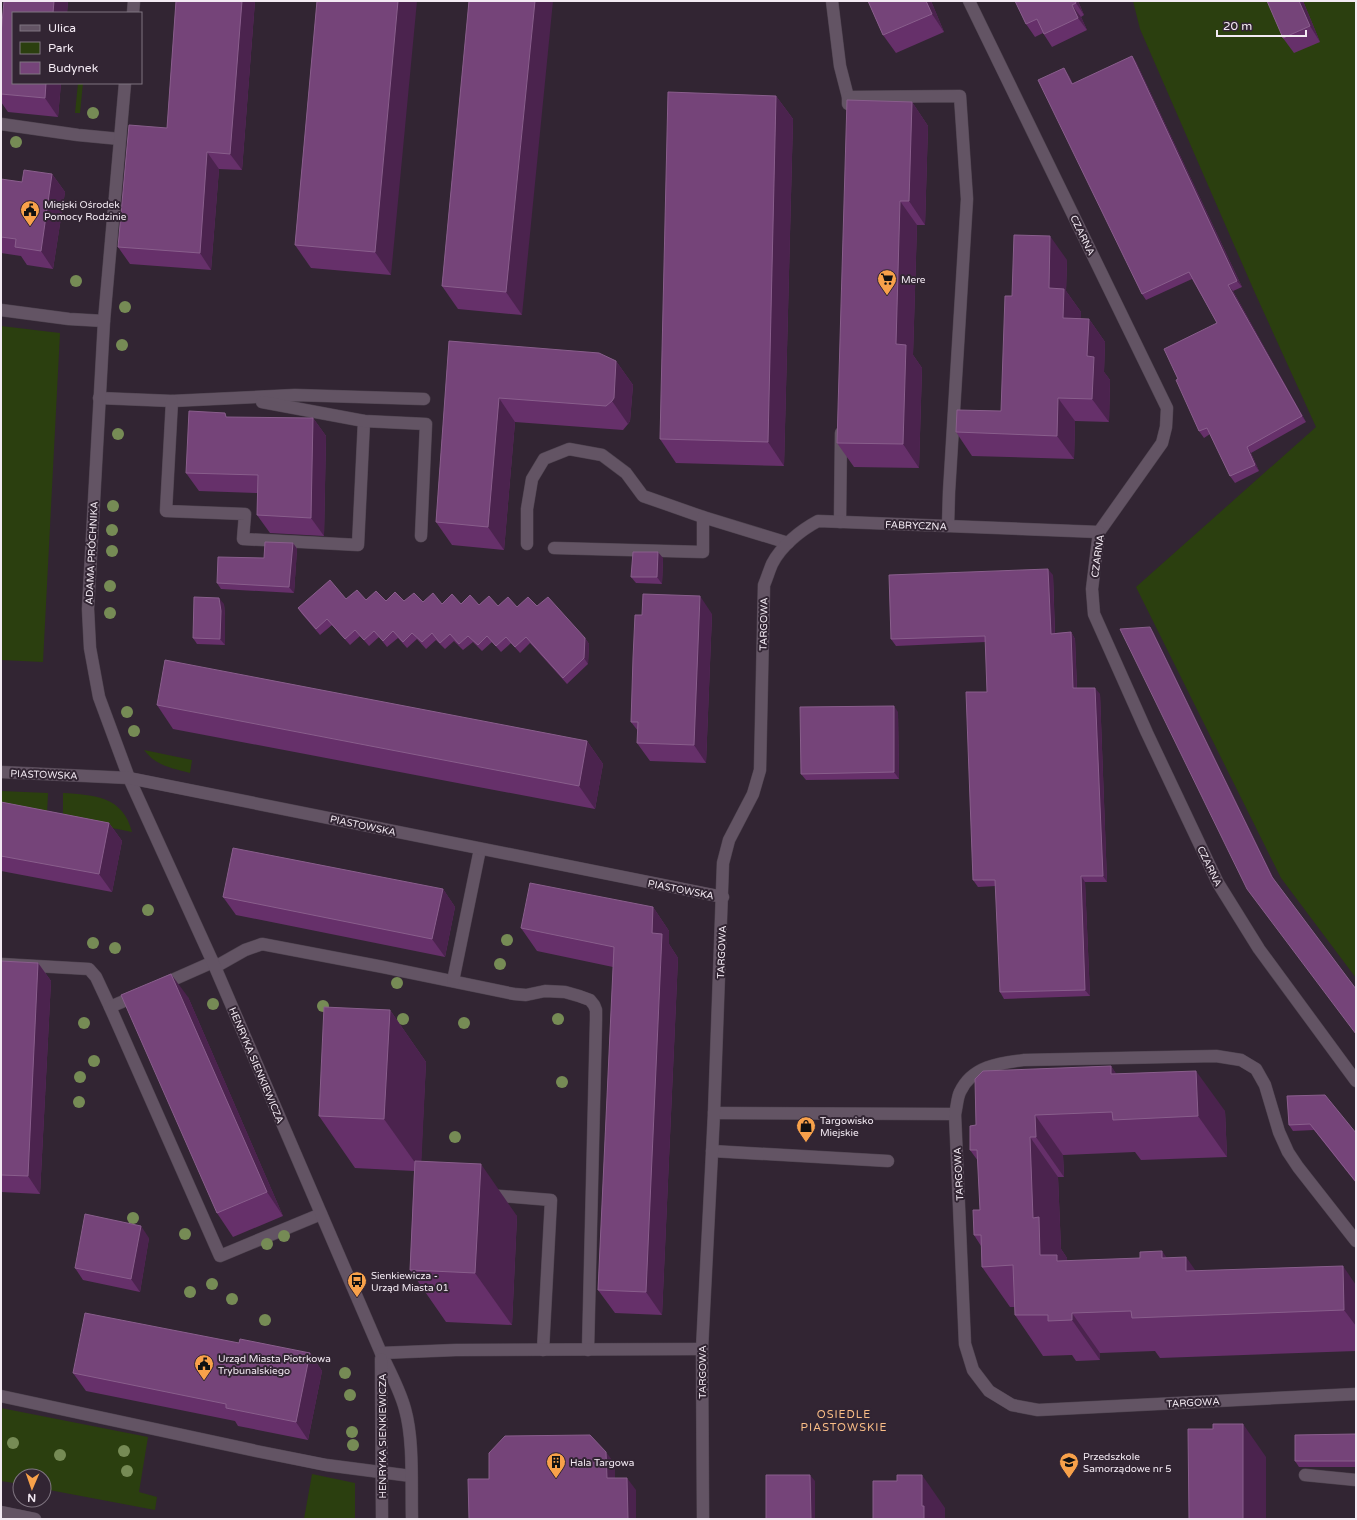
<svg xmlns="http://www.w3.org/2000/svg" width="1357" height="1520" font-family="'Varela Round',sans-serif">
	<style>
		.green { fill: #2b3f0f }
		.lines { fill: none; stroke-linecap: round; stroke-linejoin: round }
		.service-casing { stroke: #4e434f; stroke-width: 13 }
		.minor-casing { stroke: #4e434f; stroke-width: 13 }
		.service { stroke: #635464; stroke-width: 12 }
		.minor { stroke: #635464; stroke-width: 12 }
		.tree { fill: #768b55 }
		.wall { fill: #66306a }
		.shaded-wall { fill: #4b234e }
		.building { fill: #754479; stroke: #895e8c }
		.labels { text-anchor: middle; stroke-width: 4; stroke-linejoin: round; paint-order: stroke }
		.poi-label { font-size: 10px; fill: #f3eaf3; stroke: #322533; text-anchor: start }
		.street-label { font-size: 10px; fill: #f3eaf3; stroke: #322533 }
		.neighbourhood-label { font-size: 11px; letter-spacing: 1px; fill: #fbbe87; stroke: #322533 }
	</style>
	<rect width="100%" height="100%" fill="#322533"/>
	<g class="green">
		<path d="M1133,1H1356V978L1281,878L1136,587L1316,427L1255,293L1140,29Z"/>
		<path d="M78,83H83L80,113H75Z"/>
		<path d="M1,326L60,333L43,662L1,660Z"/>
		<path d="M144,750L192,760L190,773C172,768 156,766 144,750Z"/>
		<path d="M1,791L48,793L47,815L1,807Z"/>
		<path d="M63,793C94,795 123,796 132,832L63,818Z"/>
		<path d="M1,1408L148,1437L139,1492L157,1497L155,1510L44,1489V1476H20V1484L1,1481Z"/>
		<path d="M312,1474L355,1483V1519H304Z"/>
	</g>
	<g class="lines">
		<defs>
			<g id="service">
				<path d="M832,1L840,66L848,97V104"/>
				<path d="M848,97L960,96L967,199L949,492L948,526"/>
				<path d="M1,124L78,135L120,139"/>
				<path d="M1,310L69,319L104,321"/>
				<path d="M99,398L172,401L295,395L424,399"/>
				<path d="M172,401L166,511L245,514L243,539L358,545L364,421"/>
				<path d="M262,402L364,421L426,424L421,536"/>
				<path d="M840,522L841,433"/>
				<path d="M527,544V509L532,479L544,459L569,449L602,455L626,473L643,496L703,517"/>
				<path d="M554,548L703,552V517L788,543"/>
				<path d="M1,964L89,969L96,977L110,1007"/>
				<path d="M215,967L245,950L262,944L383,967L514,994L526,995L545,991L565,992L579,996L590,1000L594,1005L596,1010V1020L588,1350"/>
				<path d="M453,981L480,849"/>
				<path d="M161,985L213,962"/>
				<path d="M138,995L110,1007L220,1256L321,1214"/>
				<path d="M714,1113L955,1114"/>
				<path d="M712,1151L888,1161"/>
				<path d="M1,1396L256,1451L326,1465L411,1476"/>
				<path d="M1305,1475L1356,1480"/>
			</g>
			<g id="minor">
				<path d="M969,1L1167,408L1166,427L1162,443L1099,532L1092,589L1094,614L1147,733L1218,883L1259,949L1356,1081"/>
				<path d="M133,13L134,1"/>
				<path d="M125,83L104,321L88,609L90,648L99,697L129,778L215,967L381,1353C390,1372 400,1390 405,1409C414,1441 411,1485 412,1519"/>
				<path d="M1,772L129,778L723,897"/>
				<path d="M488,1195L551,1200L543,1350"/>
				<path d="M1356,1241L1298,1167L1288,1152L1279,1132L1265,1085L1256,1069L1241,1060L1216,1056L1024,1060C999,1063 972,1066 960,1092C957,1098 957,1107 955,1114L965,1344L973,1370L989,1391L1012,1405L1038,1410L1356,1394"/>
				<path d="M381,1353L456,1350L702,1349"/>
				<path d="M381,1359L382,1519"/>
				<path d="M1,1512L35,1519"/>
				<path d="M703,1519L702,1349L714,1113L723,863L729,840L753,794L760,770L764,585C767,578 769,571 772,564C781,546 801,530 818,521L1099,532"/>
			</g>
		</defs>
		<use href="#service" class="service-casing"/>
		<use href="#minor" class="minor-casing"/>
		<use href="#service" class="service"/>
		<use href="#minor" class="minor"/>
	</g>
	<g class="tree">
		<circle cx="93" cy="113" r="6"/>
		<circle cx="16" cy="142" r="6"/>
		<circle cx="76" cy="281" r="6"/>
		<circle cx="125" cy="307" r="6"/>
		<circle cx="122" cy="345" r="6"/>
		<circle cx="118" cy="434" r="6"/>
		<circle cx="113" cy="506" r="6"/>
		<circle cx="112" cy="530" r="6"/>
		<circle cx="112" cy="551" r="6"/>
		<circle cx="110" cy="586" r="6"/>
		<circle cx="110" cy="613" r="6"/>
		<circle cx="127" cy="712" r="6"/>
		<circle cx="134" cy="731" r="6"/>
		<circle cx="148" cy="910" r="6"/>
		<circle cx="507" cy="940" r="6"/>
		<circle cx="93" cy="943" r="6"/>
		<circle cx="115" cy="948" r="6"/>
		<circle cx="500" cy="964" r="6"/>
		<circle cx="397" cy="983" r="6"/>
		<circle cx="213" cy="1004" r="6"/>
		<circle cx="323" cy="1006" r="6"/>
		<circle cx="403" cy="1019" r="6"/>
		<circle cx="558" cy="1019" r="6"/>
		<circle cx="84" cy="1023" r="6"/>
		<circle cx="464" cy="1023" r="6"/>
		<circle cx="94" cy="1061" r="6"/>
		<circle cx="80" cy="1077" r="6"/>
		<circle cx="562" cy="1082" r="6"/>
		<circle cx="79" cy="1102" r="6"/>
		<circle cx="455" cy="1137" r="6"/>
		<circle cx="133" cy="1218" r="6"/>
		<circle cx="185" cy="1234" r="6"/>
		<circle cx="284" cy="1236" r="6"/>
		<circle cx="267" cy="1244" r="6"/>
		<circle cx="212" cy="1284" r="6"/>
		<circle cx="190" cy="1292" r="6"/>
		<circle cx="232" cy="1299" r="6"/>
		<circle cx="265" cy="1320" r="6"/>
		<circle cx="345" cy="1373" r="6"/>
		<circle cx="350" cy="1395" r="6"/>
		<circle cx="352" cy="1432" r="6"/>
		<circle cx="13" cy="1443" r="6"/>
		<circle cx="353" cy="1445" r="6"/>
		<circle cx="124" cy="1451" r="6"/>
		<circle cx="60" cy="1455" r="6"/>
		<circle cx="127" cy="1471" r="6"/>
	</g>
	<g class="wall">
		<path d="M4,1H68L67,13H13V83H61L58,117L8,112L1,102V34Z"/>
		<path d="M176,1H255L242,170L219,169L211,270L130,264L118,247L167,128Z"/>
		<path d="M317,1L391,275L311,268L295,245Z"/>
		<path d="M469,1L522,315L458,309L442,286Z"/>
		<path d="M868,1H931L944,32L896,53L883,35Z"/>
		<path d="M1015,1H1078L1084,15L1081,17L1087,30L1052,47L1043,33L1035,37L1026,24Z"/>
		<path d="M1303,1L1320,42L1294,53L1283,38Z"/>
		<path d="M1132,56L1136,62L1242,287L1233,291L1306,422L1251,453L1259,471L1235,483L1230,476L1210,434L1204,438L1199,431L1178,379L1217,323L1192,279L1146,300L1142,294L1068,74L1073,84Z"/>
		<path d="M776,96L793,119L784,466L676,463L660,439Z"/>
		<path d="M912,102L928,126L925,225H917L913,355L922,368L919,468L854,467L837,443Z"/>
		<path d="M52,174L65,192L53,269L27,265L21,256L1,253V179L22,182Z"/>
		<path d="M1067,260L1066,291L1081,312L1080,319H1089L1105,342L1104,372L1110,380L1109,422L1075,421L1074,459L972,456L956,432L1001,411L1012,296Z"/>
		<path d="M449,341L616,361L633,385L630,421L628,424L623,430L515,422L504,550L452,545L436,522Z"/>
		<path d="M228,418H313L326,436L324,536L270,533L257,515V493L199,491L186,473Z"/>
		<path d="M293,543L297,549L294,593L221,589L217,583Z"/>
		<path d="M663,558L662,584L636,583L631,577Z"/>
		<path d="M1053,575L1055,633L1071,632L1075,639L1077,688L1100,694L1107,882H1085L1090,996L1004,999L1000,992L996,886L978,887L973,880L987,692L986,642L896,646L891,639Z"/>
		<path d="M346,599L386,601H404L479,605L517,607L537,606L585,638L589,644L588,664L567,684L530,643L520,653L511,643L501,652L492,642L482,651L473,642L463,650L454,641L445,649L436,640L426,649L417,639L407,648L398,638L387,647L379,637L369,646L360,636L350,645L332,625L320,635L302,614L298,608Z"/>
		<path d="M224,604L225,617V645L197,644L193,638Z"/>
		<path d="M712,614L706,763L650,761L637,743L638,731L631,722L642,615Z"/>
		<path d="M157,705L587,741L603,764L595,809L173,729Z"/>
		<path d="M898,712L899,779L806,780L801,774Z"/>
		<path d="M1,802L109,823L122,841L112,892L1,871Z"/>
		<path d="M443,889L455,907L445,957L236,915L223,897Z"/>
		<path d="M653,907L669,931V944L678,958L662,1315L615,1313L598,1290L613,967L537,951L521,928Z"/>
		<path d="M1,961L38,963L51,981L40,1194L1,1192Z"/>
		<path d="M188,997L283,1216L233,1237L217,1213Z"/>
		<path d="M390,1010L426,1062L421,1161L517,1216L512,1325L446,1322L410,1270L414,1171L355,1168L319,1116Z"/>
		<path d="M1111,1066L1116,1074L1225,1111L1227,1157L1141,1160L1135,1152L1063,1155L1064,1177H1058L1061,1249L1067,1258V1261L1167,1258L1195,1271L1356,1285V1351L1160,1358L1155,1351L1100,1353V1360L1076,1361L1072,1355L1043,1356L1015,1315V1307H1010L982,1267L981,1246L974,1235L980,1210L978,1161L970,1150L976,1125Z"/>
		<path d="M1287,1096L1356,1133V1183L1314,1130L1293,1131L1289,1125Z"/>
		<path d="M149,1238L140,1292L83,1280L75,1268Z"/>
		<path d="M239,1343L310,1353L322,1371L308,1440L238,1426L235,1421L86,1391L73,1373Z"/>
		<path d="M1356,1434V1467H1299L1295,1461Z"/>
	</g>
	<g class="shaded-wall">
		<path d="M54,1H68L67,13H53Z"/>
		<path d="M242,1H255L242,170L230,154Z"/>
		<path d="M398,1H417L391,275L375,252Z"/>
		<path d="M535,1H553L522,315L506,292Z"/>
		<path d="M926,1H931L944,32L932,14Z"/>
		<path d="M1075,1H1078L1084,15L1076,3Z"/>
		<path d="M1299,1H1303L1320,42L1310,26Z"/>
		<path d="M1072,5L1081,17L1087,30L1078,18Z"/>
		<path d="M1132,56L1136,62L1242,287L1237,281Z"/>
		<path d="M1064,68L1068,74L1076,90L1072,84Z"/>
		<path d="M46,83H61L58,117L45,98Z"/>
		<path d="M776,96L793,119L784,466L768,442Z"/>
		<path d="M912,102L928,126L925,225L909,201Z"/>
		<path d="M207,152L219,169L211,270L200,253Z"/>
		<path d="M52,174L65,192L53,269L41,251Z"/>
		<path d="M900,201L917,225L913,355L922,368L919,468L903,444L896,344Z"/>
		<path d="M1050,236L1067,260L1066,291L1081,312L1080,341L1063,318L1049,288Z"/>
		<path d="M1228,285L1233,291L1306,422L1302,416Z"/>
		<path d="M1089,319L1105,342L1104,372L1110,380L1109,422L1092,399L1087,356Z"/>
		<path d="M616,361L633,385L630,421L628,424L612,401Z"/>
		<path d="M499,398L515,422L504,550L488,527Z"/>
		<path d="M1058,398L1075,421L1074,459L1057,436Z"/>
		<path d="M313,418L326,436L324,536L311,518Z"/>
		<path d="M1247,447L1251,453L1259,471L1255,465Z"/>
		<path d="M293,543L297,549L294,593L289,587Z"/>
		<path d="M658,552L663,558L662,584L657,577Z"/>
		<path d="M1048,569L1053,575L1055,640L1051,634Z"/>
		<path d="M700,596L712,614L706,763L694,745Z"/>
		<path d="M219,598L224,604L225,617V645L220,639Z"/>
		<path d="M1150,627L1154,633L1276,883L1272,877Z"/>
		<path d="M1071,632L1075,639L1077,694L1073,688Z"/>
		<path d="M585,638L589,644L588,664L584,658Z"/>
		<path d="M1095,688L1100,694L1107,882L1103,876Z"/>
		<path d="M894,706L898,712L899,779L894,772Z"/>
		<path d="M587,741L603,764L595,809L579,786Z"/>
		<path d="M109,823L122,841L112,892L99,874Z"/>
		<path d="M1081,876L1085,882L1090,996L1085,990Z"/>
		<path d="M443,889L455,907L445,957L432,939Z"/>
		<path d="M653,907L669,931V944L678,958L662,1315L646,1292Z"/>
		<path d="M38,963L51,981L40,1194L28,1176Z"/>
		<path d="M171,974L188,997L283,1216L267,1192Z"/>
		<path d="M390,1010L426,1062L421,1171L384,1119Z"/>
		<path d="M1111,1066L1139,1107L1111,1074Z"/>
		<path d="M1196,1071L1225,1111L1227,1157L1198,1116Z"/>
		<path d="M1035,1115L1063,1155L1064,1177L1036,1137Z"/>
		<path d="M1030,1137L1058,1177L1061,1249L1067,1258L1068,1269L1040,1255L1033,1218Z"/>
		<path d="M481,1164L517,1216L512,1325L475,1273Z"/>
		<path d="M141,1226L149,1238L140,1292L131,1279Z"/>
		<path d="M1162,1251L1191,1292L1162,1258Z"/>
		<path d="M1186,1257L1214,1297L1186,1271Z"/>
		<path d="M1343,1266L1356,1285V1326L1344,1310Z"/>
		<path d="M1072,1313L1100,1353V1360L1072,1320Z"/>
		<path d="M310,1353L322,1371L308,1440L296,1422Z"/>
		<path d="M1243,1424L1266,1457V1519H1243Z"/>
		<path d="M606,1452L615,1464V1490L607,1478Z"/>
		<path d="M810,1475L815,1481V1519H811Z"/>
		<path d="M922,1475L945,1508V1519H924L922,1506Z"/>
		<path d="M627,1478L636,1490V1519H628Z"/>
	</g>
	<g class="building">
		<path d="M4,1H54L53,13H13V83H46L45,98L1,94V34Z"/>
		<path d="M176,1H242L230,154L207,152L200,253L118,247L129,125L167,128Z"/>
		<path d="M317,1H398L375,252L295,245Z"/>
		<path d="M469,1H535L506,292L442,286Z"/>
		<path d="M868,1H926L932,14L883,35Z"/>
		<path d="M1015,1H1075L1076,3L1072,5L1078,18L1044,34L1037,19L1026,24Z"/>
		<path d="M1267,1H1299L1310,26L1283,38Z"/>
		<path d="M1132,56L1237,281L1228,285L1302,416L1247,447L1255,465L1230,476L1207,428L1199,431L1176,380L1178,379L1164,349L1217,323L1189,272L1142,294L1038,80L1064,68L1072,84Z"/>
		<path d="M668,92L776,96L768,442L660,439Z"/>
		<path d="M847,100L912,102L909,201H900L896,344L906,345L903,444L837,443Z"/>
		<path d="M24,170L52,174L41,251L15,247L16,239L1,237V179L22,182Z"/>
		<path d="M1014,235L1050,236L1049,288L1064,289L1063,318L1089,319L1087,356L1094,357L1092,399L1058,398L1057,436L956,432L957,410L1001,411L1005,296H1012Z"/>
		<path d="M449,341L599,353L616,361L614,398L612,401L606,406L499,398L488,527L436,522Z"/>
		<path d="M189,411L225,413L226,417L313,418L311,518L257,515L258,475L186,473Z"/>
		<path d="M265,542L293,543L289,587L217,583L218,557L264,558Z"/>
		<path d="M633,552H658L657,577H631Z"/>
		<path d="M1048,569L1051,634L1071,632L1073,688H1095L1103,876H1081L1085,990L1000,992L995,880H973L966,692H987L985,636L891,639L889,575Z"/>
		<path d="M330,580L346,599L357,590L366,600L376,591L386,601L395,592L404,601L414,593L423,602L433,593L442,604L452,594L461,604L470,595L479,605L489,596L498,606L508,597L517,607L528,597L537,606L548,597L585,638L584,658L563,678L526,637L515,647L506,637L496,646L487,636L478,645L468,636L459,644L450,634L440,643L432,633L422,642L412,633L403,642L393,631L383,641L374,631L364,640L355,630L345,639L327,619L316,629L298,608Z"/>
		<path d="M643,594L700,596L694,745L637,743L638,722H631L633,658L635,615H642Z"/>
		<path d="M194,597L219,598L221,611L220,639L193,638Z"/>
		<path d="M1150,627L1272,877L1356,989V1034L1247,889L1120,629Z"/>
		<path d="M165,660L587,741L579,786L157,705Z"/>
		<path d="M894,706V772L801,774L800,707Z"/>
		<path d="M1,802L109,823L99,874L1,856Z"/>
		<path d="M233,848L443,889L432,939L223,897Z"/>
		<path d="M530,883L653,907L652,933L662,934L646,1292L598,1290L614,947L521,928Z"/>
		<path d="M1,961L38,963L28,1176L1,1175Z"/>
		<path d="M171,974L267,1192L217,1213L121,995Z"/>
		<path d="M324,1007L390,1010L384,1119L319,1116Z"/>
		<path d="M1111,1066V1074L1196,1071L1198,1116L1113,1120L1112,1112L1035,1115L1036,1137H1030L1033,1218L1039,1217L1040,1255H1057V1261L1140,1258V1252L1162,1251V1258L1186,1257V1271L1343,1266L1344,1310L1132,1318L1131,1311L1072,1313V1320L1048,1321V1315H1015L1013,1265L982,1267L981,1235H974L973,1210H980L977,1150H970V1126L976,1125L975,1079L983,1071Z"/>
		<path d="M1325,1095L1356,1133V1182L1310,1124L1289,1125L1287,1096Z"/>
		<path d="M415,1161L481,1164L475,1273L410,1270Z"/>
		<path d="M85,1214L141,1226L131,1279L75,1268Z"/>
		<path d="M85,1313L239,1343L240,1339L310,1353L296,1422L226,1408V1404L73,1373Z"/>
		<path d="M1213,1424H1243V1519H1189L1188,1429H1213Z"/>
		<path d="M1356,1434V1461H1295V1435Z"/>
		<path d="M590,1435L606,1452L607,1478H627L628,1519H469L468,1479H489V1453L505,1436Z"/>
		<path d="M766,1475H810L811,1519H766Z"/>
		<path d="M897,1475H922V1506H924V1519H873V1481H897Z"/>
	</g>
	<defs>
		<symbol id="civic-pin" viewBox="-11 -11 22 30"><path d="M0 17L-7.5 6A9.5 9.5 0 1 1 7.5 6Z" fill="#f8a14a" stroke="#322533"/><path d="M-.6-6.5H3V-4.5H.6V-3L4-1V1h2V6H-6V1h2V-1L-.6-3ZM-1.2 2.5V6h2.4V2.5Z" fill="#111"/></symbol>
		<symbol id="supermarket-pin" viewBox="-11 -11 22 30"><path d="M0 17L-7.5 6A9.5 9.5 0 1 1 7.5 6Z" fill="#f8a14a" stroke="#322533"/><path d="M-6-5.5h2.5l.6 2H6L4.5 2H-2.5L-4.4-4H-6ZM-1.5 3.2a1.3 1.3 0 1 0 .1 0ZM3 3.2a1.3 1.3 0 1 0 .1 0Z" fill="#111"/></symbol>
		<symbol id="shop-pin" viewBox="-11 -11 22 30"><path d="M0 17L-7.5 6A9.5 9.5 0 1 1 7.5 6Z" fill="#f8a14a" stroke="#322533"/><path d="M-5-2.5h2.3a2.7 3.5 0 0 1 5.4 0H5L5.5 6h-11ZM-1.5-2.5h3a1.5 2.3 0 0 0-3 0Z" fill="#111"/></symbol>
		<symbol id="bus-pin" viewBox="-11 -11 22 30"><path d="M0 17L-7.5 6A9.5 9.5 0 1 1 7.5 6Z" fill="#f8a14a" stroke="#322533"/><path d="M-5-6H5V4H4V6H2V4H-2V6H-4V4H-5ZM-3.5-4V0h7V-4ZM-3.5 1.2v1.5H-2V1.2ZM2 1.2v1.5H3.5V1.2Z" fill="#111"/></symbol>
		<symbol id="building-pin" viewBox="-11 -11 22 30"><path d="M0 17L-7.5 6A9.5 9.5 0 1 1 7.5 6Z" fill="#f8a14a" stroke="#322533"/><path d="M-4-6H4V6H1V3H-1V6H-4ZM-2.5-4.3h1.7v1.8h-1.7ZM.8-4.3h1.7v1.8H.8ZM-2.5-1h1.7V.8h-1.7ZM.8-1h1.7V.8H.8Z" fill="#111"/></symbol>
		<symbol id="school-pin" viewBox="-11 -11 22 30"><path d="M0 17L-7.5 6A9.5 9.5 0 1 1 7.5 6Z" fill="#f8a14a" stroke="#322533"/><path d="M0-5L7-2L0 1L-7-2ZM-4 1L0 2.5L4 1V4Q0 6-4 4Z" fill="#111"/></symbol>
	</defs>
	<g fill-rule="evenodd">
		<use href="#civic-pin" x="19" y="199" width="22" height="30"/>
		<use href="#supermarket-pin" x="876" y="268" width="22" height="30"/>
		<use href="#shop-pin" x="795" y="1115" width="22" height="30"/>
		<use href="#bus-pin" x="346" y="1270" width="22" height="30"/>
		<use href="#civic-pin" x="193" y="1353" width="22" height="30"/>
		<use href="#building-pin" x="545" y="1451" width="22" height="30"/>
		<use href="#school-pin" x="1058" y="1451" width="22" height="30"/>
	</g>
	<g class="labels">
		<g class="poi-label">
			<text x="44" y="208">Miejski Ośrodek<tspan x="44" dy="12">Pomocy Rodzinie</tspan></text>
			<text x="901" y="283">Mere</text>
			<text x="820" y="1124">Targowisko<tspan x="820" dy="12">Miejskie</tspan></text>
			<text x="371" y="1279">Sienkiewicza -<tspan x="371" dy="12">Urząd Miasta 01</tspan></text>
			<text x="218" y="1362">Urząd Miasta Piotrkowa<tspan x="218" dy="12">Trybunalskiego</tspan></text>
			<text x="1083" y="1460">Przedszkole<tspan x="1083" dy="12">Samorządowe nr 5</tspan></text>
			<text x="570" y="1466">Hala Targowa</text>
		</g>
		<g class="street-label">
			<text transform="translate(1083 235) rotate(64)" y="4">CZARNA</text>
			<text transform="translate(916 525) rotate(2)" y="4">FABRYCZNA</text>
			<text transform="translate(91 553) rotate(-87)" y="4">ADAMA PRÓCHNIKA</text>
			<text transform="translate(1097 556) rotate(-82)" y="4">CZARNA</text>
			<text transform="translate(763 624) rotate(-89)" y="4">TARGOWA</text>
			<text transform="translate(44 774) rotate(2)" y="4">PIASTOWSKA</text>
			<text transform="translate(363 825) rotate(12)" y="4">PIASTOWSKA</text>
			<text transform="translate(1210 866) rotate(64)" y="4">CZARNA</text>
			<text transform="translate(681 889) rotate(11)" y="4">PIASTOWSKA</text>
			<text transform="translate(721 952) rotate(-88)" y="4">TARGOWA</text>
			<text transform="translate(257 1065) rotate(67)" y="4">HENRYKA SIENKIEWICZA</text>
			<text transform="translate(958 1174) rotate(-93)" y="4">TARGOWA</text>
			<text transform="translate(702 1372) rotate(-90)" y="4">TARGOWA</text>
			<text transform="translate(1193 1402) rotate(-3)" y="4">TARGOWA</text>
			<text transform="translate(382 1436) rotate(-90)" y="4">HENRYKA SIENKIEWICZA</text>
		</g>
		<g class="neighbourhood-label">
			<text x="844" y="1418">OSIEDLE<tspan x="844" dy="13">PIASTOWSKIE</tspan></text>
		</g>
	</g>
	<rect width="1357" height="1520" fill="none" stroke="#f3eaf3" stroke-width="4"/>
	<rect x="12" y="12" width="130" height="72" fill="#322533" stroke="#7f7480"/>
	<rect x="20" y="25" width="20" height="6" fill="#635464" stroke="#7f7480"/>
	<text x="48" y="32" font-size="12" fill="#f3eaf3">Ulica</text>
	<rect x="20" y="42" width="20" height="12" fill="#2b3f0f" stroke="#7f7480"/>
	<text x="48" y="52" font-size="12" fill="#f3eaf3">Park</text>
	<rect x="20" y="62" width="20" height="12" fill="#754479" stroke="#7f7480"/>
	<text x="48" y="72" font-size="12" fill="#f3eaf3">Budynek</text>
	<g transform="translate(32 1488) rotate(182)"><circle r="19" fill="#322533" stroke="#7f7480"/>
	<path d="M0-3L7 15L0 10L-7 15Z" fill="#f8a14a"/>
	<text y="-6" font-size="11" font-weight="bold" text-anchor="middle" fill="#f3eaf3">N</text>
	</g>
	<path d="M1217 30v6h89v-6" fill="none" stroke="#f3eaf3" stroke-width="2"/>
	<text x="1223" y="30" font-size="12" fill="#f3eaf3" stroke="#322533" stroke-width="3" paint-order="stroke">20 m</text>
</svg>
